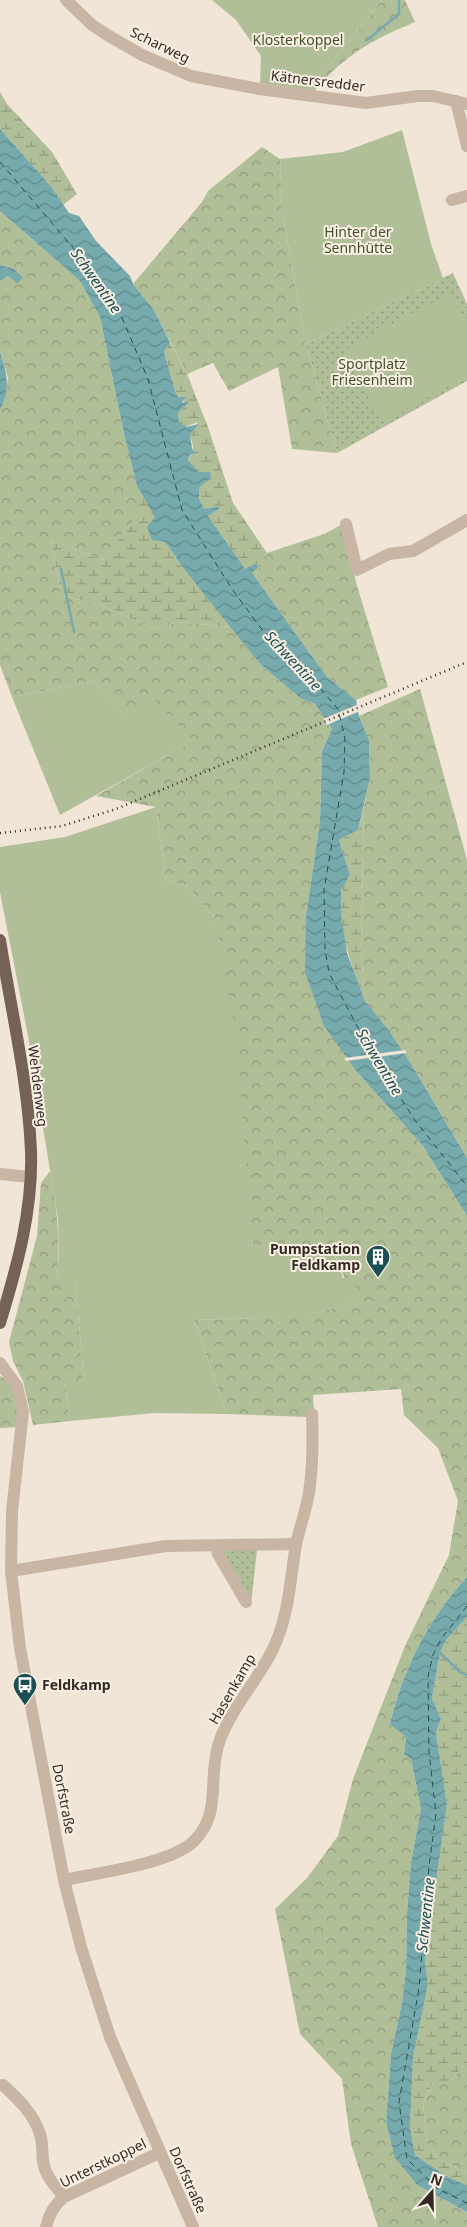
<svg xmlns="http://www.w3.org/2000/svg" width="467" height="2227" font-family="'Noto Sans',sans-serif">
	<style>
		.grass { fill: url(#grass-dots) }
		.forest { fill: url(#forest-crowns) }
		.wetland { fill: url(#wetland-marsh) }
		.garden { fill: #b1bf98 }
		.water { fill: url(#water-waves) }
		.pier { fill: #f0e5d7 }
		.lines { fill: none; stroke-linecap: round; stroke-linejoin: round }
		.stream { stroke: #76aaad; stroke-width: 2.5 }
		.ferry { stroke: #1b4f54; stroke-width: 1; stroke-dasharray: 6 5; stroke-linecap: butt }
		.minor { stroke: #c8b5a3; stroke-width: 12 }
		.major { stroke: #756156; stroke-width: 12 }
		.rail { stroke: #332a25; stroke-width: 2.5; stroke-dasharray: 1 4; stroke-linecap: butt }
		.labels { text-anchor: middle; stroke-width: 4; stroke-linejoin: round; paint-order: stroke }
		.park-label { font-size: 14px; fill: #425129; stroke: #f9efe3 }
		.street-label { font-size: 14px; fill: #332a25; stroke: #f9efe3 }
		.poi-label { font-size: 14px; font-weight: bold; fill: #332a25; stroke: #f9efe3; text-anchor: end }
		.water-label { font-size: 15px; font-style: italic; fill: #1b4f54; stroke: #f9efe3 }
	</style>
	<defs>
		<pattern id="grass-dots" width="8" height="8" patternUnits="userSpaceOnUse" patternTransform="scale(1.25)"><rect width="8" height="8" fill="#b1bf98"/><path d="M2 2h.1M6 6h.1" fill="none" stroke="#919b7c" stroke-width="1.8" stroke-linecap="round"/></pattern>
		<pattern id="forest-crowns" width="20" height="18" patternUnits="userSpaceOnUse" patternTransform="scale(1.25)"><rect width="20" height="18" fill="#b1bf98"/><path d="M2 6a3 3 0 1 1 6 0M12 15a3 3 0 1 1 6 0" fill="none" stroke="#919b7c"/></pattern>
		<pattern id="wetland-marsh" width="20" height="14" patternUnits="userSpaceOnUse" patternTransform="scale(1.25)"><rect width="20" height="14" fill="#b1bf98"/><path d="M1 5h8M5 5V1M11 12h8M15 12V8" fill="none" stroke="#919b7c"/></pattern>
		<pattern id="water-waves" width="16" height="10" patternUnits="userSpaceOnUse" patternTransform="scale(1.25)"><rect width="16" height="10" fill="#76aaad"/><path d="M0 5q4-4 8 0t8 0" fill="none" stroke="#618b8d"/></pattern>
	</defs>
	<rect width="100%" height="100%" fill="#f0e5d7"/>
	<g class="grass">
		<path d="M453,273L467,304V381L337,453L306,344Z"/>
		<path d="M221,1550H257L251,1604Z"/>
	</g>
	<g class="forest">
		<path d="M382,0H405L415,22C373,39 344,56 314,91L309,90Z"/>
		<path d="M262,147L280,159L282,211L306,344L337,453L292,449L278,367L229,391L213,363L187,374L154,310L133,284L202,202L208,191Z"/>
		<path d="M0,211L80,281L100,317L124,434L137,486V516L102,560L51,540L61,595L98,604L155,629L178,622L231,627L260,664L300,698L315,704L332,729L322,751L320,821L306,916L357,1072L423,1146L467,1216V1577C429,1618 403,1669 390,1723L406,1737L404,1753L411,1759L421,1809L411,1862L407,1913L406,1970L402,2003L391,2054L386,2122L396,2159L417,2185L467,2212V2227H378L351,2144L342,2079L300,2034L275,1909L307,1878L338,1836L353,1779L405,1646L449,1555L458,1501L438,1448L404,1415L401,1389L313,1395L314,1411L306,1417L227,1414L194,1320C241,1318 312,1321 354,1301L331,1245L299,1248H253L215,918L187,886L166,880L156,807L96,796L192,741L124,716L94,681L12,697L0,665V410L4,401L8,378L0,352V281L8,276L0,265Z"/>
		<path d="M341,525L358,589L388,687L356,700L327,677L255,577L267,553L324,534Z"/>
		<path d="M420,689L467,860V1158L410,1062L388,1029L365,1001L361,948L364,806L370,778L369,740L359,716Z"/>
		<path d="M50,1171C57,1208 61,1242 57,1279H75L84,1381L65,1384L70,1421L33,1425L23,1381L13,1361L9,1342L37,1236L41,1183Z"/>
		<path d="M0,1376C21,1384 18,1409 18,1427L0,1428Z"/>
		<path d="M467,2063V2173L437,2158L427,2144L423,2105L433,2082H449Z"/>
	</g>
	<g class="wetland">
		<path d="M0,92L7,104L52,152L77,194L63,205L50,185L0,129Z"/>
		<path d="M170,342L187,374L208,427L233,503L267,553L255,577L252,572L256,563L245,570L208,516L219,509H204L199,498V472L188,460L194,450L190,434L198,422L185,427L179,422L178,413L187,404L182,401L185,398L179,397L176,394L164,352Z"/>
		<path d="M137,486L156,517L165,542L187,573L231,627L178,622L155,629L98,604L61,595L51,540L102,560L137,516Z"/>
		<path d="M364,806L361,948L365,1001C355,975 332,916 342,889C343,884 347,880 350,875L339,840L358,830Z"/>
		<path d="M467,1617V2063L449,2082H433L423,2105L427,2144L437,2158L467,2173V2185L448,2177L415,2155L410,2127L413,2058L428,1984L425,1961L447,1804L436,1733L441,1719L432,1698L440,1653L446,1640Z"/>
	</g>
	<g class="garden">
		<path d="M212,0H382L309,90L260,83L261,56L236,20Z"/>
		<path d="M402,130L431,244L443,278L306,344L282,211L280,159L343,152Z"/>
		<path d="M450,293L467,324V376L382,422L343,351Z"/>
		<path d="M94,681L124,716L150,695L193,741L60,815L12,697Z"/>
		<path d="M156,807L166,880L187,886L215,918L236,1036L253,1248H299L331,1245L343,1278H351L357,1290L354,1301C309,1323 244,1317 194,1320L227,1414L155,1413L70,1421L65,1383L84,1381L75,1279L57,1280L59,1255L58,1219L28,1036L0,892V847L65,837Z"/>
	</g>
	<g class="water">
		<path d="M0,129L50,185L69,213L79,216L96,241L130,276L133,284L154,310L170,342L164,352L176,394L179,397H187L182,401L183,403L188,401V403L178,413L179,422L186,427L199,424L190,434L192,448L195,453L190,455L188,460L199,472H210L211,478L199,487V498L204,509L219,507V509L208,516L245,569L256,563L258,568L252,572L255,577L327,677L356,700L359,716L369,740L370,778L358,830L339,840L350,875L341,890V914L347,953L365,1001L388,1029L410,1062L467,1158V1216L423,1146L357,1072L324,1026L305,972L306,916L320,821L322,751L332,729L315,704L300,698L260,664L187,573L165,542L152,540L147,527L155,517L137,486L124,434L100,317L80,281L0,211Z"/>
		<path d="M0,265L14,269L23,278L17,283L8,276L0,281Z"/>
		<path d="M0,352C7,374 11,388 0,410Z"/>
		<path d="M467,1577V1617L446,1640L440,1653L432,1698L441,1719L436,1733L447,1804L425,1961L428,1984L413,2058L410,2127L415,2155L448,2177L467,2185V2212L417,2185L395,2158L386,2122L391,2054L402,2003L406,1970L407,1913L411,1862L421,1809L411,1759L404,1754L406,1737L390,1724C403,1669 429,1618 467,1577Z"/>
	</g>
	<g class="pier">
		<path d="M359,704L360,711L327,725L323,719Z"/>
		<path d="M405,1050L407,1053L346,1061L344,1058Z"/>
	</g>
	<g class="lines">
		<g class="stream">
			<path d="M367,40L399,14V0"/>
			<path d="M61,569L74,632"/>
			<path d="M437,1654L440,1653L460,1672L467,1675"/>
		</g>
		<g class="ferry">
			<path d="M0,162L91,269L117,306L148,379L182,510L232,589L260,627L306,672L338,709L345,738L344,772L324,890L325,949L329,973L368,1047L414,1119L467,1186"/>
			<path d="M467,1606L441,1639L433,1655L428,1676L429,1752L436,1814L429,1866L419,1988L399,2102L407,2159L438,2189L467,2203"/>
		</g>
		<g class="minor">
			<path d="M66,0L92,25L109,36L142,55L191,76L259,89L366,103L418,96H433L467,104"/>
			<path d="M456,101L467,146"/>
			<path d="M452,200L467,196"/>
			<path d="M346,524L357,570L389,554L413,551L467,520"/>
			<path d="M0,1174L30,1177"/>
			<path d="M0,1363L17,1386L23,1412L12,1511L11,1571L20,1648L64,1880L81,1947L110,2037L193,2227"/>
			<path d="M216,1546L218,1554L246,1602"/>
			<path d="M11,1571L166,1546L296,1544"/>
			<path d="M64,1880C98,1873 169,1864 193,1842C222,1815 208,1779 218,1746C227,1714 257,1681 272,1651C289,1617 290,1581 296,1544C300,1527 306,1510 309,1493C313,1466 313,1440 312,1414"/>
			<path d="M3,2085C18,2099 34,2114 40,2134C43,2143 42,2152 43,2161C45,2176 55,2186 64,2197"/>
			<path d="M46,2227C49,2214 54,2205 64,2197L159,2153"/>
		</g>
		<path class="major" d="M0,940C11,1010 28,1080 31,1151C33,1210 17,1267 0,1323"/>
		<path class="rail" d="M0,833L62,826L116,809L467,662"/>
	</g>
	<defs>
		<symbol id="building-pin" viewBox="-11 -11 22 30"><path d="M0 17L-7.5 6A9.5 9.5 0 1 1 7.5 6Z" fill="#1b4f54" stroke="#f9efe3"/><path d="M-4-6H4V6H1V3H-1V6H-4ZM-2.5-4.3h1.7v1.8h-1.7ZM.8-4.3h1.7v1.8H.8ZM-2.5-1h1.7V.8h-1.7ZM.8-1h1.7V.8H.8Z" fill="#fff"/></symbol>
		<symbol id="bus-pin" viewBox="-11 -11 22 30"><path d="M0 17L-7.5 6A9.5 9.5 0 1 1 7.5 6Z" fill="#1b4f54" stroke="#f9efe3"/><path d="M-5-6H5V4H4V6H2V4H-2V6H-4V4H-5ZM-3.5-4V0h7V-4ZM-3.5 1.2v1.5H-2V1.2ZM2 1.2v1.5H3.5V1.2Z" fill="#fff"/></symbol>
	</defs>
	<g fill-rule="evenodd">
		<use href="#building-pin" x="364" y="1243" width="28" height="38"/>
		<use href="#bus-pin" x="11" y="1671" width="28" height="38"/>
	</g>
	<g class="labels">
		<g class="park-label">
			<text x="298" y="45">Klosterkoppel</text>
			<text x="358" y="237">Hinter der<tspan x="358" dy="16">Sennhütte</tspan></text>
			<text x="372" y="369">Sportplatz<tspan x="372" dy="16">Friesenheim</tspan></text>
		</g>
		<g class="street-label">
			<text transform="translate(160 45) rotate(26)" y="5">Scharweg</text>
			<text transform="translate(318 81) rotate(7)" y="5">Kätnersredder</text>
			<text transform="translate(38 1086) rotate(83)" y="5">Wehdenweg</text>
			<text transform="translate(232 1689) rotate(-60)" y="5">Hasenkamp</text>
			<text transform="translate(64 1799) rotate(79)" y="5">Dorfstraße</text>
			<text transform="translate(103 2163) rotate(-26)" y="5">Unterstkoppel</text>
			<text transform="translate(188 2180) rotate(66)" y="5">Dorfstraße</text>
		</g>
		<g class="poi-label">
			<text x="360" y="1254">Pumpstation<tspan x="360" dy="16">Feldkamp</tspan></text>
			<text x="42" y="1690" text-anchor="start">Feldkamp</text>
		</g>
		<g class="water-label">
			<text transform="translate(96 281) rotate(55)" y="5">Schwentine</text>
			<text transform="translate(293 661) rotate(47)" y="5">Schwentine</text>
			<text transform="translate(379 1062) rotate(59)" y="5">Schwentine</text>
			<text transform="translate(426 1915) rotate(-84)" y="5">Schwentine</text>
		</g>
	</g>
	<g transform="translate(432 2192) rotate(20)" stroke="#f9efe3" stroke-width="4" paint-order="stroke">
	<path d="M0-4L9 19L0 12L-9 19Z" fill="#332a25"/>
	<text y="-8" font-size="14" font-weight="bold" text-anchor="middle" fill="#332a25">N</text>
	</g>
</svg>
